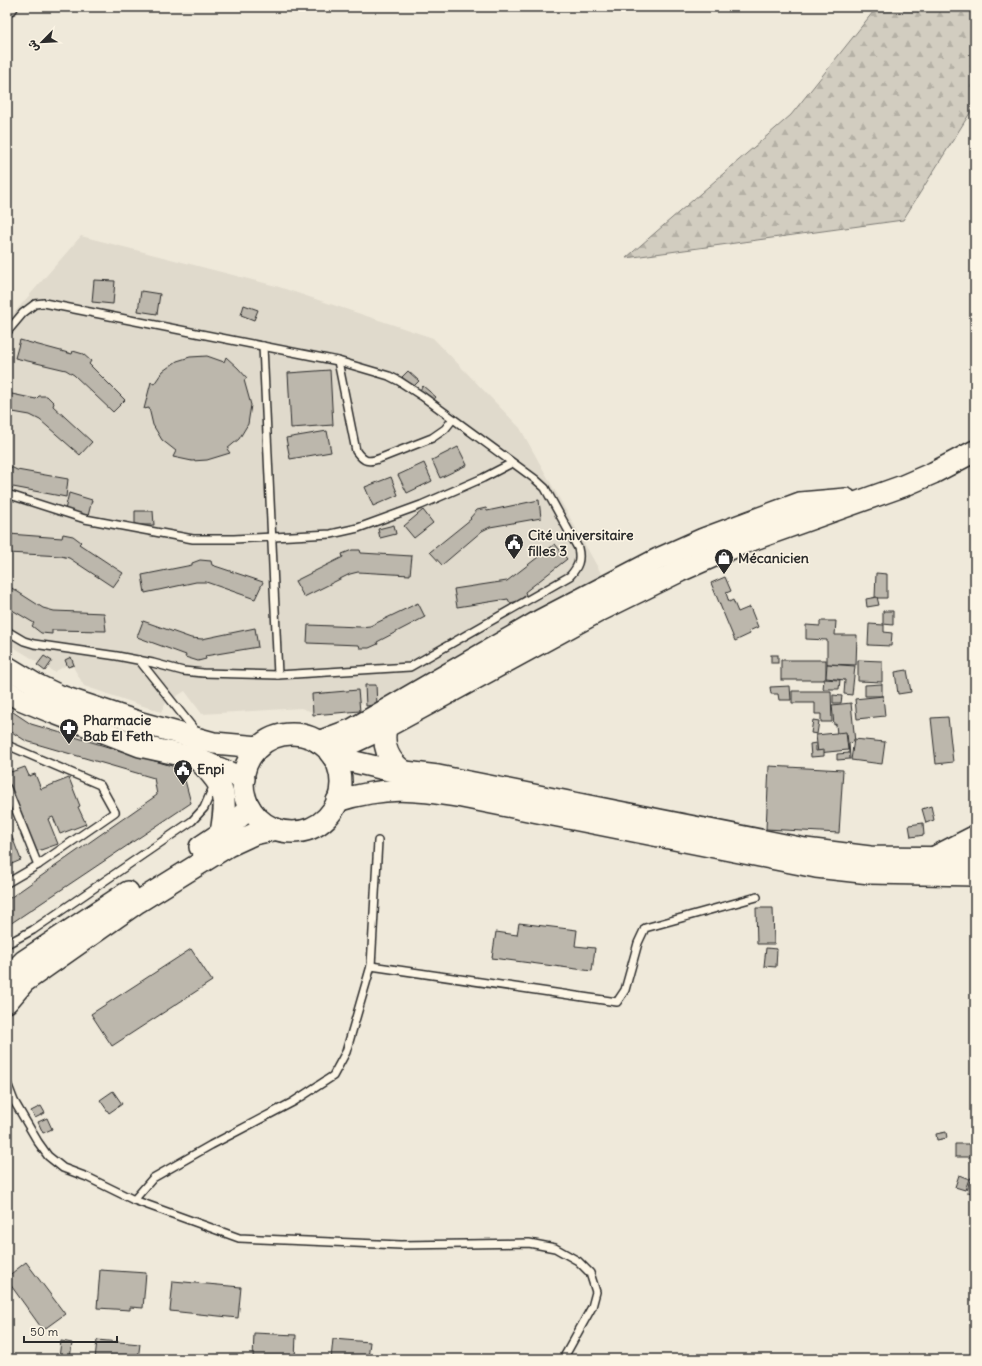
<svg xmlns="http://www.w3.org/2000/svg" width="982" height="1366" font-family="Delius,'Playpen Sans Arabic',sans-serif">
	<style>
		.built { fill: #e0dacc }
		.forest { fill: url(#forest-firs); stroke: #7e7c76 }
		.building { fill: #bcb7ac; stroke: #2b2b2b }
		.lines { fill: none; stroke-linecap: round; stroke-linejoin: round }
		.service-casing { stroke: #2b2b2b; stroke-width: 10 }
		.minor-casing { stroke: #2b2b2b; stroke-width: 18 }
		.secondary-casing { stroke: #2b2b2b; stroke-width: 24 }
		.trunk-casing { stroke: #2b2b2b; stroke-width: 25 }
		.service { stroke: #fcf5e5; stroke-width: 7 }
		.minor { stroke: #fcf5e5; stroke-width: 15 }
		.secondary { stroke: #fcf5e5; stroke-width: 21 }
		.trunk { stroke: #fcf5e5; stroke-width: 22 }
		.labels { text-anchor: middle; stroke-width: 3; stroke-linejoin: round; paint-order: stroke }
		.poi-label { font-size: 14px; font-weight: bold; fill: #2b2b2b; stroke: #fcf5e5; text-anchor: start }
	</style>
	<defs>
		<pattern id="forest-firs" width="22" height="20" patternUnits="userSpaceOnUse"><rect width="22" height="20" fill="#d2cdc0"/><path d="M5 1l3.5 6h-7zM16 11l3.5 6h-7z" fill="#b4b0a5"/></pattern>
	</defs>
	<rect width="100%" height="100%" fill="#efe9da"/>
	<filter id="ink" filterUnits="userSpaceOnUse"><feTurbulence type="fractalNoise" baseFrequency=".025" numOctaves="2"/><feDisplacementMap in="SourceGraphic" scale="8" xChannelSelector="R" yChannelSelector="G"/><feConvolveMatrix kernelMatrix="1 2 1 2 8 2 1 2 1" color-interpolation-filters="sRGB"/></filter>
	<g filter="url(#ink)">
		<path class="built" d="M81,236L276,286L433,338L520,428L602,575L388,697L321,715L301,708L202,714L185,691L166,703L161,712L84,686L71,663L54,672L7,643V321Z"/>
		<path class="forest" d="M877,7H975V105L903,220L626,258L791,115Z"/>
		<g class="building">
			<path d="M7,232L12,235L7,243Z"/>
			<path d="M94,280L115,281L113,304L92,302Z"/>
			<path d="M141,291L160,294L157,314L138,311Z"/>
			<path d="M244,305L258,310L254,320L241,315Z"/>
			<path d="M20,340L72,354L73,351L83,354L91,361L89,364L125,400L113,412L74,375L66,370L15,358Z"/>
			<path d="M207,356L224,362L226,357L238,368L247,378L244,380L251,405L248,424L239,439L227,449L230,453L207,460L192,461L173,457L176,451L162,440L153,425L149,408L144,409L151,382L154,384L163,371L177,361L190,357Z"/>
			<path d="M330,370L333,425L291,428L288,373Z"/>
			<path d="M408,371L419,381L413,387L402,377Z"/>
			<path d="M423,386L436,397L432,402L419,391Z"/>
			<path d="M7,393L36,399L39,396H47L54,403L53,406L92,442L80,455L40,420L30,415L7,411Z"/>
			<path d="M327,431L331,452L290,459L286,438Z"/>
			<path d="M458,447L467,465L440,478L432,460Z"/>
			<path d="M424,463L432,481L407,493L398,475Z"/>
			<path d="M7,465L17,470L68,479L66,497L13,487L11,490L7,489Z"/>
			<path d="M391,477L398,495L373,506L365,487Z"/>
			<path d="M69,493L92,500L88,516L65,510Z"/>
			<path d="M539,500L541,518L490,527L482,531L442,565L430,552L471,519L470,518L477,510L486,508L487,511Z"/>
			<path d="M423,510L433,523L414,538L404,526Z"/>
			<path d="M135,511H153L154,525H135Z"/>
			<path d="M394,525L396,534L380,538L378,529Z"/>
			<path d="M9,534L62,538L63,534L73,536L81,542L79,544L123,573L113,587L69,558L61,556L8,553Z"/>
			<path d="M555,544L567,559L525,592L526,595L519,601L510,603L508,599L457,607L454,589L507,581Z"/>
			<path d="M352,550H360L361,553L412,556L410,575L358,572L350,574L304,597L295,581L343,557L342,554Z"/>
			<path d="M200,560L211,561L212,565L263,582L255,599L206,582H196L145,593L142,575L192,565V563Z"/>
			<path d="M876,573L887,574V598H875Z"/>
			<path d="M725,577L731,591L726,593L729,602L733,600L738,612L750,607L758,627L749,631L750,634L735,641L711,583Z"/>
			<path d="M7,585L43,608L54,611L104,613L106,631L52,630V634L41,633L32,626L34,623L7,607Z"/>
			<path d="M877,597L879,605L867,607L866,599Z"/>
			<path d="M418,603L425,617L377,642L378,644L369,648H360L359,645L307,643L308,625L360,627L370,626Z"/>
			<path d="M883,611H893V625L883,624Z"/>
			<path d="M143,621L191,638L202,639L255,628L258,647L205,656L206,659L198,661L185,657L186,655L137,637Z"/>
			<path d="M820,621H836L835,635H857L856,665L827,664V640L806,639V625L820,626Z"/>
			<path d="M869,624L884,625V632L892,633L891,646L868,645Z"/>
			<rect x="771" y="655" width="7" height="8"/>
			<path d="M44,656L52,661L45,671L37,665Z"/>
			<path d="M71,657L74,665L68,667L65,660Z"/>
			<rect x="781" y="660" width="45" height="20"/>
			<path d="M858,660L882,661V682L858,681Z"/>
			<path d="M827,664L855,666L852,695L844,694L845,680L826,678Z"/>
			<path d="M907,670L911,692L898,694L895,672Z"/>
			<path d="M824,679L840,680L839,689H823Z"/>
			<path d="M882,684V696H865V685Z"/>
			<path d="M365,685H376L377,705L366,706Z"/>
			<path d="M790,686L791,700H779L778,694H771L770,687Z"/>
			<path d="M358,690L360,711L313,715L312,694Z"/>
			<path d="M792,691H831L832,722H821V714H815V703H792Z"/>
			<path d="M833,695L842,696L841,703H833Z"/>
			<path d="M883,696L885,716L857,719L855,699Z"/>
			<path d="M851,703L855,742L849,743L850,759L837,760V754L849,753L847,734L837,735L836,724L834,725L832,705Z"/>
			<path d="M7,708L31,724L182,769L191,803L7,926V900L157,795L154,778L26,741L7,729Z"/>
			<path d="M948,717L953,762L936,764L931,718Z"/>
			<path d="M813,720L819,721L817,734L811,733Z"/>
			<path d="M846,732L848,750L818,753L816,735Z"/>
			<path d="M854,739L885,742L882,764L851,760Z"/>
			<path d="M816,743V751L824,750V756L811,757L810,744Z"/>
			<path d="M7,763L11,772L25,767L29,776L35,774L41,789L69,778L80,806L78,807L86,824L60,834L53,817L48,819L58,844L35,852L7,782Z"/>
			<path d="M769,766L843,770L839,833L766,829Z"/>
			<path d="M931,806L934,820L926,823L922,809Z"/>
			<path d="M923,823L924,835L911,837L909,825Z"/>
			<path d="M7,824L21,860L7,866Z"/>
			<path d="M756,908H773L774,944H757Z"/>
			<path d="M519,923L577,930L575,946L595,948L592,971L492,958L496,932L517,935Z"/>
			<path d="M766,948L777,949L776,967L764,966Z"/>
			<path d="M191,949L212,981L112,1046L91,1014Z"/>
			<path d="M113,1091L122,1104L109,1113L100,1100Z"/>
			<path d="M41,1106L45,1113L35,1118L31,1111Z"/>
			<path d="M47,1118L52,1129L43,1133L38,1122Z"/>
			<path d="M946,1132L947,1138L937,1140L936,1134Z"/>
			<path d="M955,1144H972L973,1157H955Z"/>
			<path d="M959,1175L969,1179L965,1190L955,1187Z"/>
			<path d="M970,1178L975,1179V1193L967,1192Z"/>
			<path d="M26,1262L65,1314L43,1330L7,1280V1277Z"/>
			<path d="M100,1270L146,1273L143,1308L130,1307V1310L97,1308Z"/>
			<path d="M173,1281L241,1287L238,1318L170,1311Z"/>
			<path d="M254,1333L296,1335L295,1359H253Z"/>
			<path d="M333,1339L370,1342L368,1359H331Z"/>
			<path d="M97,1340L140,1344L138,1359H95Z"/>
			<path d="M61,1341L72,1343L70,1359L59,1358Z"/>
		</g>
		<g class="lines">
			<defs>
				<g id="service">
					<path d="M7,332L23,313L35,304L44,303L338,361L389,376L399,381L422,396L535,479L545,488L578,548C581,560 578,567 570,576L410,667L278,675L203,673L183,671L153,663L117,656L34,644L24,641L7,631"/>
					<path d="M263,346L278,675"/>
					<path d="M338,361L356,451C364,462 368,463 381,458L432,438L445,429L453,419"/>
					<path d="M7,494L85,519L193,539H234L331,534L358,528L421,505L483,478L512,463"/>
					<path d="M139,660L197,733"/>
					<path d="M7,745L100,785L115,812L38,865L7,883"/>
					<path d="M7,788L38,865"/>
					<path d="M7,944L33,930L192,821L204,808L214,785"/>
					<path d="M371,966L617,1002L625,990L638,943L645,928L757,897"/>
					<path d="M7,1083L14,1101L38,1142L48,1156L63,1168L87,1177L134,1200L239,1238L401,1245L529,1243L555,1248L578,1261L590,1273L596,1292L592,1307L563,1359"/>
					<path d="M134,1200L153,1178L211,1145L293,1102L333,1076L346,1052L371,966L378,841"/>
				</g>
				<path id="minor" d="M7,8L10,7"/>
				<g id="secondary">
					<path d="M7,667L35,684L60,696L138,722L214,743L259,747"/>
					<path d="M7,691L20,699L49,711L140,746L195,758L244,779"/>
					<path d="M386,727C382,746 388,761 405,772"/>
					<circle cx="292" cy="783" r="49"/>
					<path d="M318,742L353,729L541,620L658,559L703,539L800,503L846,499"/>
					<path d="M330,753L386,727L599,611L680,571L746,542L903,486L933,473L975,451"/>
					<path d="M333,757L389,770L438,776L805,849L870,857L975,858"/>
					<path d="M200,762C227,789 227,796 221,833"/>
					<path d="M337,801C386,786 414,789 462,797L816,867L870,873L975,875"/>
					<path d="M200,847L221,833L250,808"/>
					<path d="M7,978L24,961L128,892"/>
					<path d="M7,1002L24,982L138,902L228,846L254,834L276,829"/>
				</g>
				<path id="trunk" d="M934,858L975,837"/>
			</defs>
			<use href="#service" class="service-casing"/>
			<use href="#minor" class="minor-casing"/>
			<use href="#secondary" class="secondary-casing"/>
			<use href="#trunk" class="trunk-casing"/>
			<use href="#service" class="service"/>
			<use href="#minor" class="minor"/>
			<use href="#secondary" class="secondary"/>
			<use href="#trunk" class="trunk"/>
		</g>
	</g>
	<defs>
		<symbol id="civic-pin" viewBox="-11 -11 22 30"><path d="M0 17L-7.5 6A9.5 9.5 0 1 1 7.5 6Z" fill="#2b2b2b" stroke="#fcf5e5"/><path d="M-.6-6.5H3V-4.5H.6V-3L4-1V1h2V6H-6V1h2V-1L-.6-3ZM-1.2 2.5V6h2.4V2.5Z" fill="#fff"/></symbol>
		<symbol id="shop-pin" viewBox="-11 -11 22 30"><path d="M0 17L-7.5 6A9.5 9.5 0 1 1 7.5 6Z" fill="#2b2b2b" stroke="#fcf5e5"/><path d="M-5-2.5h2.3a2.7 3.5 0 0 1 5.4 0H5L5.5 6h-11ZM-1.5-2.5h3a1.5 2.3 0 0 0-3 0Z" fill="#fff"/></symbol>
		<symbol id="pharmacy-pin" viewBox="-11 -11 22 30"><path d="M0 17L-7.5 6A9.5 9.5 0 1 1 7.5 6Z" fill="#2b2b2b" stroke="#fcf5e5"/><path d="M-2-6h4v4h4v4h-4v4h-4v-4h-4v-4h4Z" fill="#fff"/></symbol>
	</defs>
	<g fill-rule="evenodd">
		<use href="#civic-pin" x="503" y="532" width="22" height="30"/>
		<use href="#shop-pin" x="713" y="547" width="22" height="30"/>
		<use href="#pharmacy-pin" x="58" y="717" width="22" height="30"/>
		<use href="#civic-pin" x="172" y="758" width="22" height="30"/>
	</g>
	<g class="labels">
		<g class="poi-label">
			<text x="528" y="540">Cité universitaire<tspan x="528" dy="16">filles 3</tspan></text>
			<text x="738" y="563">Mécanicien</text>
			<text x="83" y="725">Pharmacie<tspan x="83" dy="16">Bab El Feth</tspan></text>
			<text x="197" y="774">Enpi</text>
		</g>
	</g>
	<rect width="982" height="1366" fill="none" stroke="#fcf5e5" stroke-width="24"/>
	<rect x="12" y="12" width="958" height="1342" fill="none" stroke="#2b2b2b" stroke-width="1.5" filter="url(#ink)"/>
	<g transform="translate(42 42) rotate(246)" stroke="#fcf5e5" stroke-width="3" paint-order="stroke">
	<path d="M0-3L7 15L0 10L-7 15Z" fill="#2b2b2b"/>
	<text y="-6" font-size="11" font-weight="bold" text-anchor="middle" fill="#2b2b2b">ش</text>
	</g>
	<path d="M24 1336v6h93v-6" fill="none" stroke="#2b2b2b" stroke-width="2"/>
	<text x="30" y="1336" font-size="12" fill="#2b2b2b" stroke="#fcf5e5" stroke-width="3" paint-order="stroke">50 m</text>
</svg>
